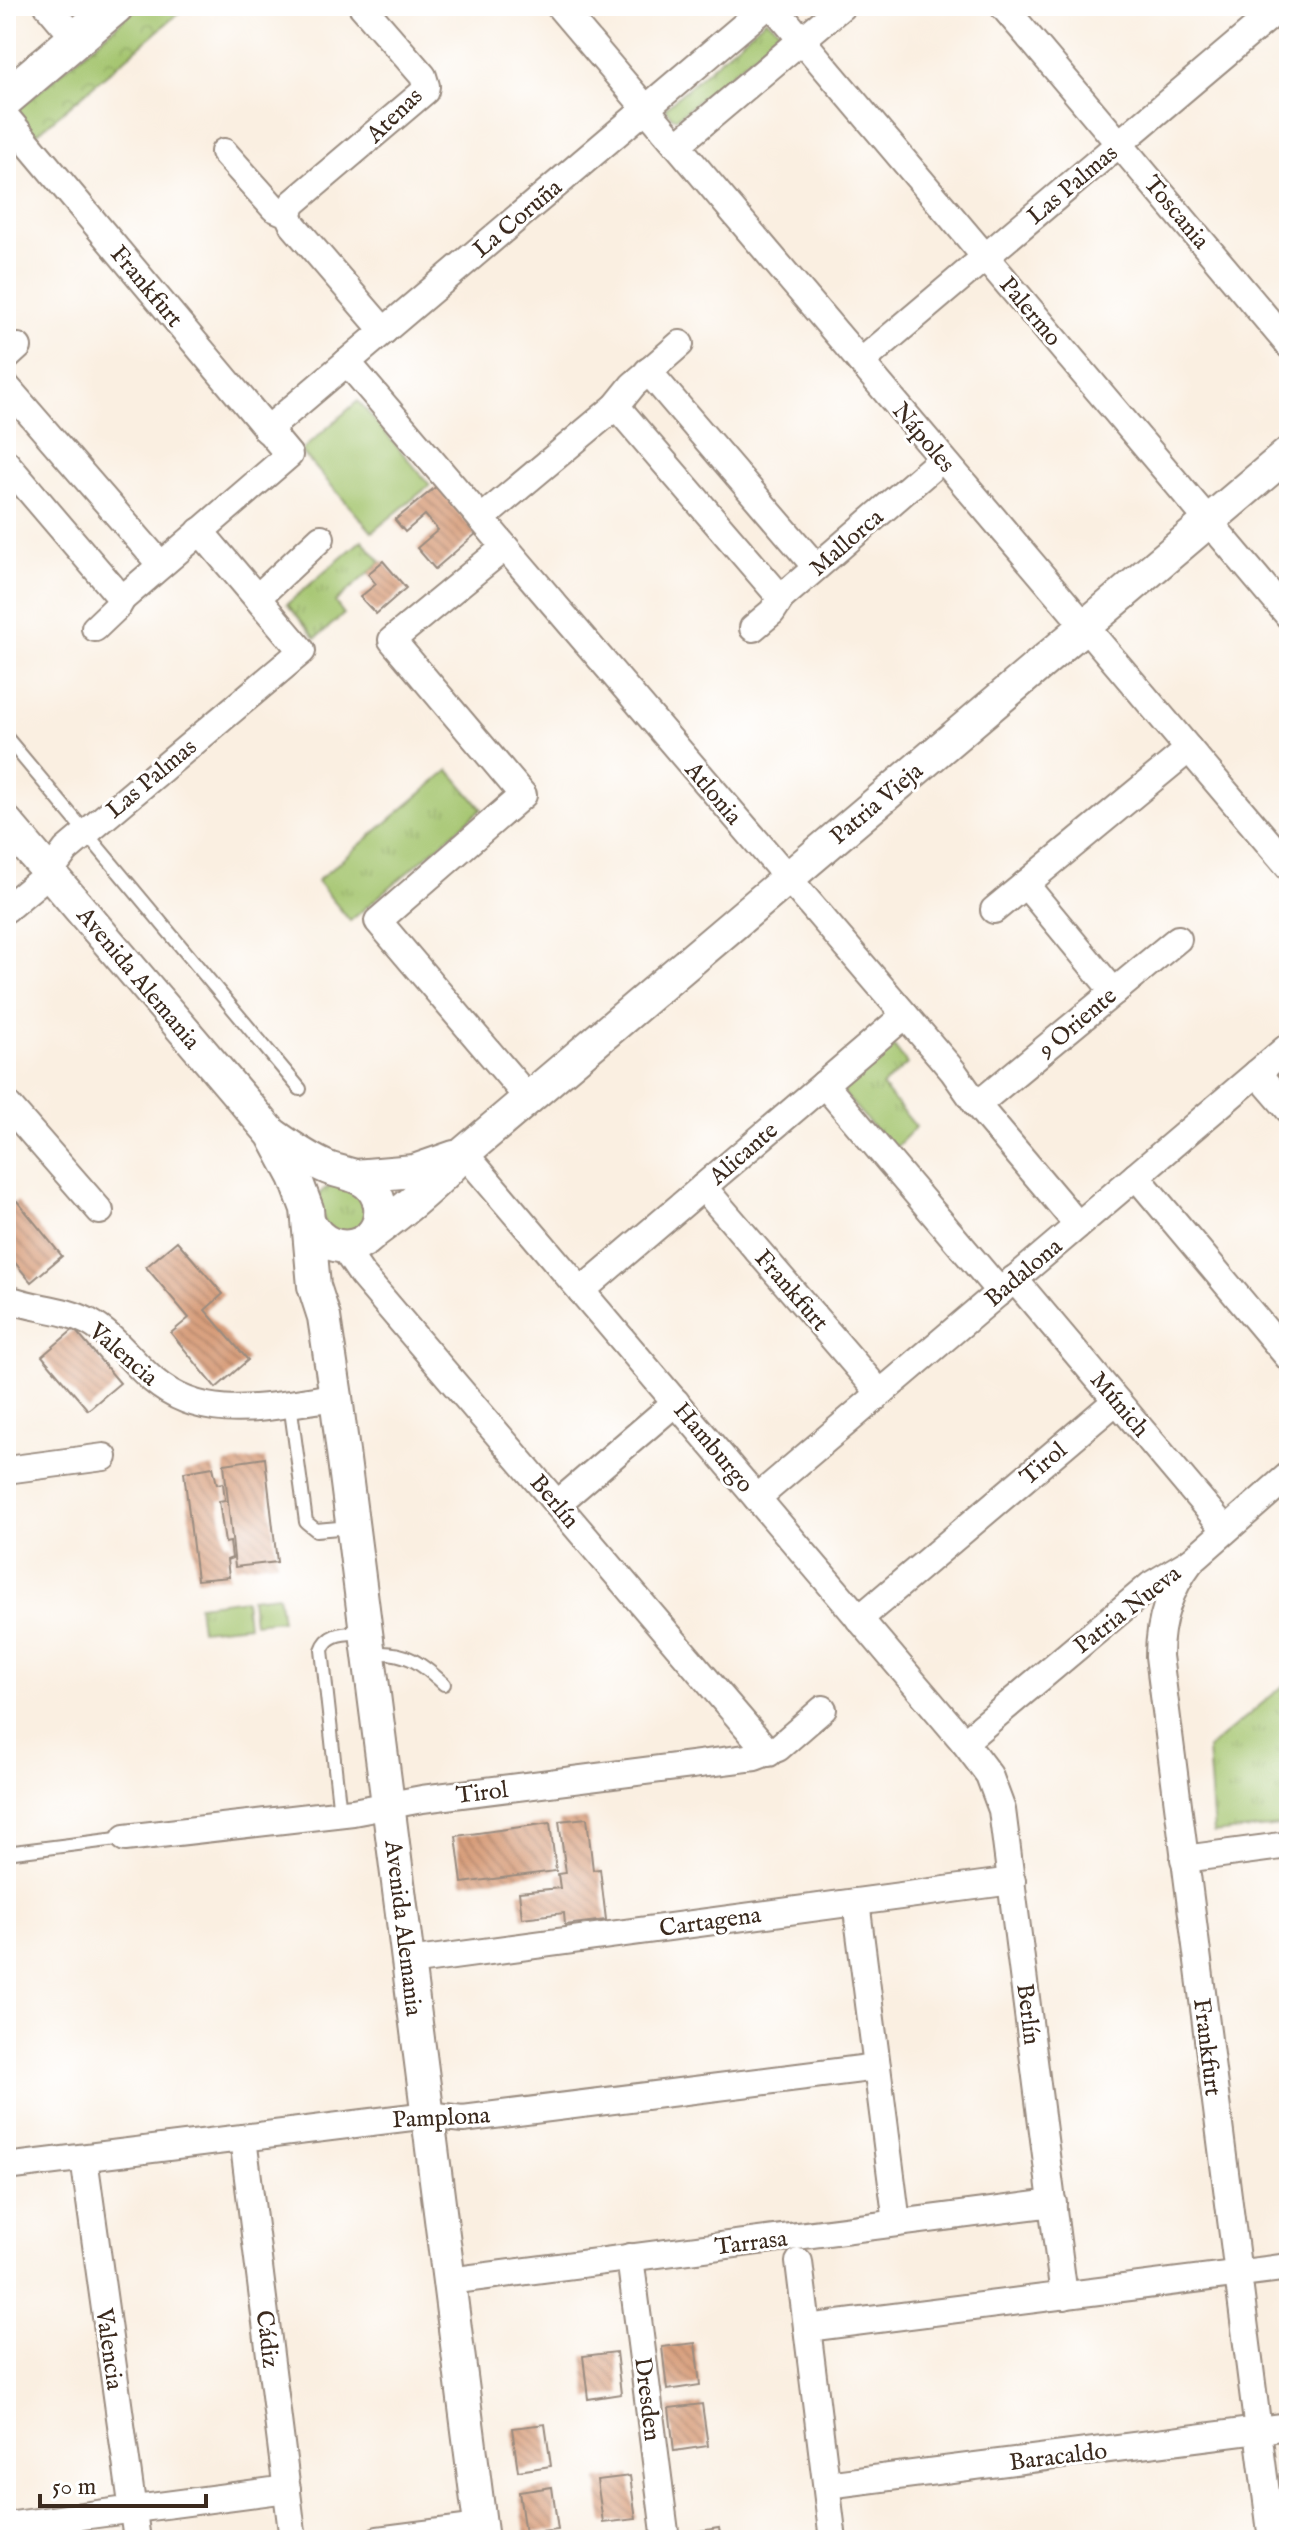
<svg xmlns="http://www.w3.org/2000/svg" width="1295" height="2546" font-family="'IM FELL English',serif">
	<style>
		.grass { fill: url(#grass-tufts); stroke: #707846; stroke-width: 2 }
		.park { fill: url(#park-crowns); stroke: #707846; stroke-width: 2 }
		.garden { fill: #a4c56e; stroke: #707846; stroke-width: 2 }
		.building { fill: url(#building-back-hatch) }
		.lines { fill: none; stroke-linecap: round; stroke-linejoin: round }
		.service-casing { stroke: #9a8c80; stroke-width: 16 }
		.minor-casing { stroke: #9a8c80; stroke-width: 30 }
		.tertiary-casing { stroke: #9a8c80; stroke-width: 36 }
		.secondary-casing { stroke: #9a8c80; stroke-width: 40 }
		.service { stroke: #fff; stroke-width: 12 }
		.minor { stroke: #fff; stroke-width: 26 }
		.tertiary { stroke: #fff; stroke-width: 32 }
		.secondary { stroke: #fff; stroke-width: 36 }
		.labels { text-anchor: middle; stroke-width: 6; stroke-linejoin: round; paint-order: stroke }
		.street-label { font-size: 24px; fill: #3b2a1e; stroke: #fff }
	</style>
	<defs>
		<pattern id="grass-tufts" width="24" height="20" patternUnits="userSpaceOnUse" patternTransform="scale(2)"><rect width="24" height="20" fill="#a4c56e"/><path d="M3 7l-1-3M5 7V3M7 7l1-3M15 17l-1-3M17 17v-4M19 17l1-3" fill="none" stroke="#8ea95f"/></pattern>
		<pattern id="park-crowns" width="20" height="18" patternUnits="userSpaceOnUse" patternTransform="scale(2)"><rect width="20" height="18" fill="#a4c56e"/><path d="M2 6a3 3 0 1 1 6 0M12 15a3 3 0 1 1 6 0" fill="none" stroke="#8ea95f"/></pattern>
		<pattern id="building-back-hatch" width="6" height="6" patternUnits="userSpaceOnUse" patternTransform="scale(2)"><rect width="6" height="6" fill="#d4956f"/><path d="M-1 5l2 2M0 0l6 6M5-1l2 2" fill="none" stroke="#ad7a5b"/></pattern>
	</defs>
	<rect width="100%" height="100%" fill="#fff"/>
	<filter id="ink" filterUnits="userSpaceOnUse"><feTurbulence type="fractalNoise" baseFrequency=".0125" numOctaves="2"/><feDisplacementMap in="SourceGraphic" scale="16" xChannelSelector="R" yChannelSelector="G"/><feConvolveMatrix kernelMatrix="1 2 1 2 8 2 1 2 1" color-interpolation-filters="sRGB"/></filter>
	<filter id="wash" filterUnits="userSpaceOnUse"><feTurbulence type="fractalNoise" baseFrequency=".006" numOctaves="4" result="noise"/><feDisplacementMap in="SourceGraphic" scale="32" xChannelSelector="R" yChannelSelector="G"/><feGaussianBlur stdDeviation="1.8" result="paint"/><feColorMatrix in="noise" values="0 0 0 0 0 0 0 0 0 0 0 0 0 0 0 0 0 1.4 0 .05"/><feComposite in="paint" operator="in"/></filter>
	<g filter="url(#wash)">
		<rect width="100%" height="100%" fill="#faefe1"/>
		<g class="grass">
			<path d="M766,19L780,30L779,34L677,118L672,117L665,108Z"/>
			<path d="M362,540L381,562L335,602L344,614L316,638L287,604Z"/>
			<path d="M449,770L482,809L350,921L317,881Z"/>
			<path d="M885,1035L907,1064L882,1086L916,1127L893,1150L837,1086Z"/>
			<path d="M334,1184L364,1191L365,1227L330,1235L316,1201L323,1190Z"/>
			<path d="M278,1595L282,1620L254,1623L251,1598Z"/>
			<path d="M245,1599L248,1625L201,1630L198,1605Z"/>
			<path d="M1289,1681V1825L1214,1833L1208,1749Z"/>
		</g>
		<path class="park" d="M139,6H187L6,160V120Z"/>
		<path class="garden" d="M358,401L430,485L372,532L301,451Z"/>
		<g id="blocks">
			<g class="building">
				<path d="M437,486L477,533L435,569L417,548L438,530L425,515L405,532L395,520Z"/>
				<path d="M383,561L406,588L376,614L360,597L376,584L368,574Z"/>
				<path d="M17,1201L62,1256L31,1282L6,1252V1210Z"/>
				<path d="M177,1241L223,1294L205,1310L248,1360L216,1388L171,1333L189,1318L146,1267Z"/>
				<path d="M74,1329L120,1383L88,1410L42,1356Z"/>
				<path d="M265,1458L277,1562L235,1567L224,1464Z"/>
				<path d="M213,1467L217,1484L223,1483L225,1500L219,1501L225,1543L230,1542L232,1558L227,1560L229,1577L197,1580L184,1472Z"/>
				<path d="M587,1818L593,1870L600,1869L606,1920L565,1925L564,1913L522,1918L519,1892L560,1888L558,1874L566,1873L559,1821Z"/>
				<path d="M550,1823L556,1871L462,1883L456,1836Z"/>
				<path d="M695,2343L700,2385L667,2390L662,2347Z"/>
				<path d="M616,2352L621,2394L588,2399L583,2356Z"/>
				<path d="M702,2404L708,2446L674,2451L669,2408Z"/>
				<path d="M545,2424L551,2466L518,2471L512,2428Z"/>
				<path d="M630,2476L636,2519L603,2523L597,2480Z"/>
				<path d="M552,2487L558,2530L525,2534L519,2492Z"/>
				<path d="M719,2528L721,2540H687L686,2533Z"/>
			</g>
		</g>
	</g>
	<g filter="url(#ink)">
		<use href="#blocks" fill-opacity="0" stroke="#9a8c80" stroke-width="2"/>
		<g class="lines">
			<defs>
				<g id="service">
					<path d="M6,737L300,1089"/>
					<path d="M290,1403L306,1522L316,1530L350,1527"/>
					<path d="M369,1654C403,1649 420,1662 444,1684"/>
					<path d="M340,1814L322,1650C328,1631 348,1634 365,1632"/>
					<path d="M6,1853L125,1838"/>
				</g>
				<g id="minor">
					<path d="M48,6L76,39"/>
					<path d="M559,6L1289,867"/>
					<path d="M773,6L1289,616"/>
					<path d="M1003,6L1289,345"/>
					<path d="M6,117L289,455L122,599L118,606L95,628"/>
					<path d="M677,145L842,6"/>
					<path d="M224,152L274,208L288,214L293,225L384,331"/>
					<path d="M288,214L293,203L425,91L426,86L423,76L362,6"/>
					<path d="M6,358L18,347"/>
					<path d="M347,362L953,1071L977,1105L1078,1225"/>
					<path d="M861,362L1282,6"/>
					<path d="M648,371L816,567"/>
					<path d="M6,386L161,565"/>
					<path d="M616,406L781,598"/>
					<path d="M267,430L767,6"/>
					<path d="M6,463L122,599"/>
					<path d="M481,519L616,406L633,385L680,344"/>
					<path d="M505,547L392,640L523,795L378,921L528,1098"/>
					<path d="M257,598L321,538"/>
					<path d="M753,628L772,612L781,598L942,459"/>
					<path d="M1025,884L1114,992"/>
					<path d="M6,909L49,873L66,850L302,651L200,531"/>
					<path d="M994,910L1189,749"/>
					<path d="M1257,1073L1289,1110"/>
					<path d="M824,1084L1000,1292"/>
					<path d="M6,1103L100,1211"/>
					<path d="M977,1105L1178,939"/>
					<path d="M464,1153L964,1742L989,1775L1002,1810L1064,2296"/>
					<path d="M1136,1176L1289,1358"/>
					<path d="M703,1187L880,1393"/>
					<path d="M343,1247L362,1275L769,1753"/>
					<path d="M1014,1279L1225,1529"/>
					<path d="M581,1291L905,1015"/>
					<path d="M6,1298C33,1309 63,1308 89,1322C114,1336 131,1361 153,1380C207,1426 272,1405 336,1397"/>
					<path d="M6,1470L104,1457"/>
					<path d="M757,1498L1289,1046"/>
					<path d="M557,1504L676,1402"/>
					<path d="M1191,1561C1169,1590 1159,1620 1159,1656L1272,2540"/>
					<path d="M859,1619L1116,1401"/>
					<path d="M964,1742L1151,1585L1191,1561L1289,1475"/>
					<path d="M125,1838L353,1812L422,1799L755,1757L778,1748L823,1709"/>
					<path d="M1184,1859L1289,1845"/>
					<path d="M856,1902L897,2223"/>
					<path d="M409,1962L1012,1881"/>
					<path d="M243,2138L293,2540"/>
					<path d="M84,2158L137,2540"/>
					<path d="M6,2167L428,2115L463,2119L877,2067"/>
					<path d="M630,2257L666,2540"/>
					<path d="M799,2262L833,2540"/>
					<path d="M449,2281L1053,2203"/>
					<path d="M807,2328L1289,2267"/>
					<path d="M827,2485L1289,2426"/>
					<path d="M6,2526L287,2489"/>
					<path d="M378,2540L480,2527"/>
				</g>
				<g id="tertiary">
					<path d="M6,822L272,1134L295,1177L307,1209L314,1286L324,1317L336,1397L482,2540"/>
					<path d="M275,1136C292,1148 309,1160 328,1168C341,1173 357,1174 368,1184C374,1189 378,1197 380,1205C385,1249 330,1262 310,1224"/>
					<path d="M355,1176L414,1171L454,1157"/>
					<path d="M373,1233C406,1209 437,1183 464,1153L1289,453"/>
				</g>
				<path id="secondary" d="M6,98L115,6"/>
			</defs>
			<use href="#service" class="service-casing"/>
			<use href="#minor" class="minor-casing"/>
			<use href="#tertiary" class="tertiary-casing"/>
			<use href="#secondary" class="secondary-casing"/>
			<use href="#service" class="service"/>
			<use href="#minor" class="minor"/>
			<use href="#tertiary" class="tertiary"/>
			<use href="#secondary" class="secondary"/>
		</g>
	</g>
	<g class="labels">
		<g class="street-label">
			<text transform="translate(394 115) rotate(-44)" y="8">Atenas</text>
			<text transform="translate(1072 184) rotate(-40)" y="8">Las Palmas</text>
			<text transform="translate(1177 212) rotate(50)" y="8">Toscania</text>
			<text transform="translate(517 218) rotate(-40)" y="8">La Coruña</text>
			<text transform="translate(147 286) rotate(50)" y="8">Frankfurt</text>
			<text transform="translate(1031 311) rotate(50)" y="8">Palermo</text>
			<text transform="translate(924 437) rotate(50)" y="8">Nápoles</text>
			<text transform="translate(846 542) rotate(-41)" y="8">Mallorca</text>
			<text transform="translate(151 778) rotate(-40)" y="8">Las Palmas</text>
			<text transform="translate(714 793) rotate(50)" y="8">Atlonia</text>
			<text transform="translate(876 803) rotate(-40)" y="8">Patria Vieja</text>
			<text transform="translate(139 978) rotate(50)" y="8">Avenida Alemania</text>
			<text transform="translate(1077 1022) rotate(-40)" y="8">9 Oriente</text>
			<text transform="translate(743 1153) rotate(-41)" y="8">Alicante</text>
			<text transform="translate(1023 1272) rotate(-40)" y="8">Badalona</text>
			<text transform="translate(792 1290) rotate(49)" y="8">Frankfurt</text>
			<text transform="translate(124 1354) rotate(41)" y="8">Valencia</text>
			<text transform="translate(1120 1404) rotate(50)" y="8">Múnich</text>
			<text transform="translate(714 1447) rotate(50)" y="8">Hamburgo</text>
			<text transform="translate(1043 1463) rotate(-40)" y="8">Tirol</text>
			<text transform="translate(555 1501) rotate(50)" y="8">Berlín</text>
			<text transform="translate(1127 1609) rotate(-38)" y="8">Patria Nueva</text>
			<text transform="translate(482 1792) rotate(-7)" y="8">Tirol</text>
			<text transform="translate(710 1921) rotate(-8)" y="8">Cartagena</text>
			<text transform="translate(404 1928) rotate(83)" y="8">Avenida Alemania</text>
			<text transform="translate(1029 2014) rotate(83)" y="8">Berlín</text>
			<text transform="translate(1208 2047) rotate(83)" y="8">Frankfurt</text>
			<text transform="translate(441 2117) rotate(-3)" y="8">Pamplona</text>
			<text transform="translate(751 2242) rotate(-7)" y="8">Tarrasa</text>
			<text transform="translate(268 2339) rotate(83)" y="8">Cádiz</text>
			<text transform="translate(110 2349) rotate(82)" y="8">Valencia</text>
			<text transform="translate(648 2399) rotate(83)" y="8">Dresden</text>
			<text transform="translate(1058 2456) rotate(-7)" y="8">Baracaldo</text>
		</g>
	</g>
	<rect width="1295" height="2546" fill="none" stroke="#fff" stroke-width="32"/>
	<path d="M40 2494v12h166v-12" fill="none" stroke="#3b2a1e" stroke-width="4"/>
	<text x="52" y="2494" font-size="24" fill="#3b2a1e" stroke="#ffffff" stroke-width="6" paint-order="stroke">50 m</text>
</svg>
